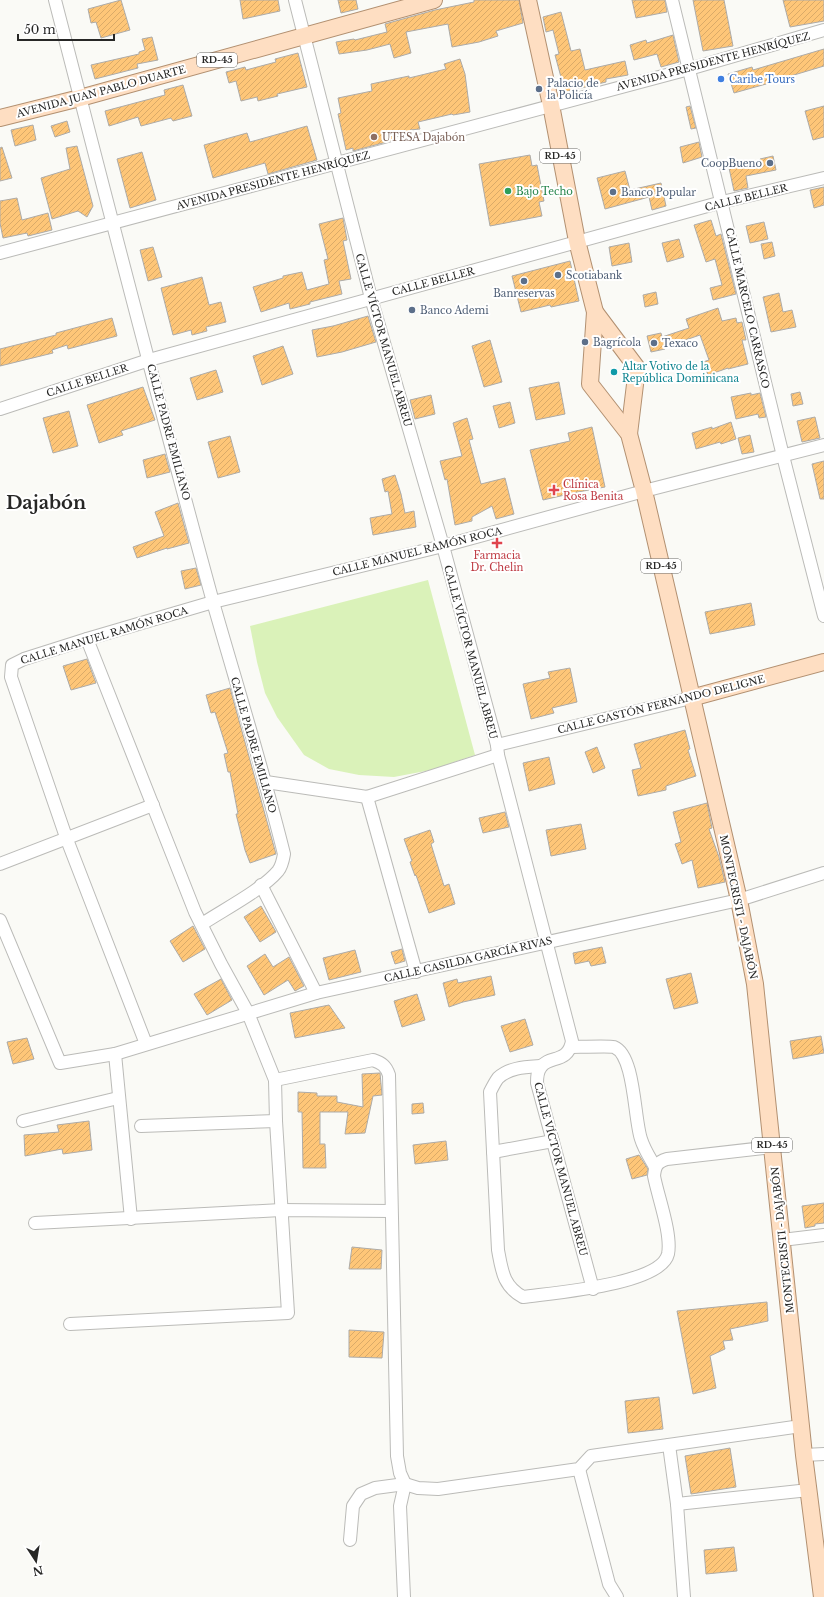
<svg xmlns="http://www.w3.org/2000/svg" width="824" height="1597" font-family="'Libre Baskerville',serif">
	<style>
		.park { fill: #daf2b9 }
		.building { fill: url(#building-hatch); stroke: #adaba8 }
		.lines { fill: none; stroke-linecap: round; stroke-linejoin: round }
		.minor-casing { stroke: #bbbbb8; stroke-width: 14 }
		.major-casing { stroke: #b29071; stroke-width: 18 }
		.minor { stroke: #fff; stroke-width: 12 }
		.major { stroke: #fedec2; stroke-width: 16 }
		.shop-dot { fill: #3f7fe0; stroke: #fff; stroke-width: 1.5 }
		.service-dot { fill: #5c6f8a; stroke: #fff; stroke-width: 1.5 }
		.education-dot { fill: #8d6e63; stroke: #fff; stroke-width: 1.5 }
		.leisure-dot { fill: #2e9e5b; stroke: #fff; stroke-width: 1.5 }
		.culture-dot { fill: #0f9aa8; stroke: #fff; stroke-width: 1.5 }
		.health-dot { fill: #e0444e; stroke: #fff; stroke-width: 1.5 }
		.labels { text-anchor: middle; stroke-width: 4; stroke-linejoin: round; paint-order: stroke }
		.shield { fill: #fff; stroke: #686867; stroke-width: 1 }
		.shield-label { font-size: 9px; font-weight: bold; fill: #272726 }
		.street-label { font-size: 10px; fill: #272726; stroke: #fff }
		.shop-label { font-size: 10px; fill: #366cbe; stroke: #fff; text-anchor: start }
		.service-label { font-size: 10px; fill: #4e5e75; stroke: #fff; text-anchor: start }
		.education-label { font-size: 10px; fill: #785e54; stroke: #fff; text-anchor: start }
		.leisure-label { font-size: 10px; fill: #27864d; stroke: #fff; text-anchor: start }
		.culture-label { font-size: 10px; fill: #0d838f; stroke: #fff; text-anchor: start }
		.health-label { font-size: 10px; fill: #be3a42; stroke: #fff; text-anchor: start }
		.town-label { font-size: 18px; font-weight: bold; fill: #272726; stroke: #fff }
	</style>
	<defs>
		<pattern id="building-hatch" width="6" height="6" patternUnits="userSpaceOnUse"><rect width="6" height="6" fill="#fec678"/><path d="M-1 1l2-2M0 6l6-6M5 7l2-2" fill="none" stroke="#daaa68"/></pattern>
	</defs>
	<rect width="100%" height="100%" fill="#fafaf6"/>
	<path class="park" d="M428,580L475,755L431,770L394,777L359,775L329,769L304,755L277,717L265,693L257,662L250,626Z"/>
	<g class="building">
		<path d="M121,0L130,30L101,38L96,22L91,23L88,9Z"/>
		<path d="M240,0H278L280,11L243,19Z"/>
		<path d="M338,0H356L358,9L341,13Z"/>
		<path d="M474,0H519L523,23L496,31L498,36L479,42L452,47L448,24L406,32L411,53L394,58L390,44L367,50L339,54L336,42L354,39L355,40L387,32L385,24L435,10L474,2Z"/>
		<path d="M632,0H665L667,12L636,18Z"/>
		<path d="M693,0H724L733,46L703,51Z"/>
		<path d="M783,0H824V21L790,27Z"/>
		<path d="M561,12L571,51L580,49L585,70L625,61L628,75L606,79V82L565,92L555,55L559,54L553,30L546,32L543,17Z"/>
		<path d="M673,35L679,62L661,67L657,54L634,60L630,45L646,40L647,43Z"/>
		<path d="M152,37L158,60L137,64L138,68L95,79L91,65L139,54V52L145,50L142,39Z"/>
		<path d="M824,49V66L784,78V79L734,93L728,74L752,67L753,70Z"/>
		<path d="M298,53L307,87L277,94L278,96L258,101L257,97L241,101L236,81L229,83L226,72L245,67L246,70L276,62L275,59Z"/>
		<path d="M460,59L465,74L470,112L453,115L452,114L418,122L420,129L410,130L411,134L393,137L394,140L353,151V148L346,150L338,114L341,113L338,98L372,91L371,84L409,76V78L446,69L444,64Z"/>
		<path d="M183,85L192,116L173,121L171,118L141,126L138,117L109,126L105,111L165,95L164,90Z"/>
		<path d="M690,106L696,128L691,129L686,107Z"/>
		<path d="M824,106V137L813,140L805,111Z"/>
		<path d="M67,121L70,132L55,137L51,126Z"/>
		<path d="M33,125L36,140L15,146L11,130Z"/>
		<path d="M307,126L317,160L268,174L265,163L213,178L204,145L247,133L250,142Z"/>
		<path d="M699,142L702,157L683,163L680,147Z"/>
		<path d="M77,146L93,206L87,217L78,211L52,219L41,178L70,169L66,148Z"/>
		<path d="M2,147L12,178L0,181V148Z"/>
		<path d="M142,152L156,200L130,208L117,159Z"/>
		<path d="M530,155L532,166L537,165L544,201L539,202L542,216L490,226L479,164Z"/>
		<path d="M773,156L776,170L746,176L748,188L734,191L729,168L760,161V159Z"/>
		<path d="M625,171L630,190L661,183L666,206L652,210L649,197L605,209L597,178Z"/>
		<path d="M824,187V205L814,208L810,190Z"/>
		<path d="M17,198L22,220L48,213L52,230L28,236L27,233L3,238L0,223V201Z"/>
		<path d="M343,218L347,240L343,241L351,279L339,281L342,294L310,302V304L290,309L289,303L261,312L253,287L283,278V276L302,272L307,290L329,284L324,260L328,259L319,224Z"/>
		<path d="M711,220L716,236L721,234L736,294L713,300L710,288L722,285L715,259L706,262L694,225Z"/>
		<path d="M764,222L768,239L750,243L746,226Z"/>
		<path d="M679,239L684,257L667,262L662,243Z"/>
		<path d="M772,242L775,256L764,259L761,244Z"/>
		<path d="M629,243L632,262L612,266L609,247Z"/>
		<path d="M153,247L162,277L148,281L140,250Z"/>
		<path d="M570,261L579,301L551,307L550,305L521,312L512,276Z"/>
		<path d="M202,277L209,305L221,302L226,322L206,327L207,331L192,335L191,330L173,335L161,288Z"/>
		<path d="M656,292L658,304L645,307L643,295Z"/>
		<path d="M779,293L783,312L792,310L796,327L771,332L763,297Z"/>
		<path d="M718,308L722,321L736,318L737,323L742,322L746,340H742L748,364L728,369V368L708,375L703,362L709,360L700,335L665,347V349L651,352L647,336L661,333L662,337L689,328L686,319Z"/>
		<path d="M368,316L376,342L342,352L317,357L312,330L333,326Z"/>
		<path d="M112,318L117,336L68,349L67,345L52,350L53,353L0,366V349L56,335V333Z"/>
		<path d="M490,340L502,382L484,387L472,346Z"/>
		<path d="M283,346L293,374L262,385L253,356Z"/>
		<path d="M216,370L223,392L197,400L190,378Z"/>
		<path d="M559,382L565,414L536,420L529,388Z"/>
		<path d="M143,387L155,420L121,431L123,435L99,443L87,405Z"/>
		<path d="M800,392L803,404L793,406L791,394Z"/>
		<path d="M751,393V395L760,393L766,417L759,418L758,414L736,419L731,397Z"/>
		<path d="M431,395L435,414L415,419L410,400Z"/>
		<path d="M510,402L515,423L499,428L493,406Z"/>
		<path d="M69,411L78,446L53,453L43,418Z"/>
		<path d="M815,417L820,438L802,442L797,421Z"/>
		<path d="M467,418L473,439L469,440L481,484L505,478L514,514L496,519L492,506L472,517V521L455,525L447,479L445,480L440,461L462,456L453,423Z"/>
		<path d="M731,422L736,439L721,444L720,442L696,449L692,433L712,427V429Z"/>
		<path d="M592,427L605,487L578,492L543,500L530,450L570,441L568,433Z"/>
		<path d="M750,435L754,452L742,454L738,438Z"/>
		<path d="M230,436L240,472L218,478L208,442Z"/>
		<path d="M165,454L170,472L147,478L143,460Z"/>
		<path d="M824,461V499H820L812,464Z"/>
		<path d="M395,475L401,494L405,513L414,511L416,527L373,535L370,518L392,514L388,491L385,492L382,479Z"/>
		<path d="M178,503L189,543L167,549V548L137,558L133,547L164,536L155,512Z"/>
		<path d="M196,568L201,585L185,589L181,571Z"/>
		<path d="M751,603L755,625L710,634L705,612Z"/>
		<path d="M87,659L96,683L71,690L63,666Z"/>
		<path d="M570,668L577,702L552,708L554,713L531,719L523,684L550,678L548,672Z"/>
		<path d="M230,688L276,854L250,863L245,850L236,814H238L230,772H228L224,754L228,753L215,712L211,713L206,695Z"/>
		<path d="M685,730L690,749L688,750L696,776L666,786V790L638,796L632,770L641,768L634,744Z"/>
		<path d="M597,747L605,768L593,773L585,752Z"/>
		<path d="M549,757L555,784L529,791L523,763Z"/>
		<path d="M707,803L712,828L709,829L719,857L725,882L698,888L692,860L682,864L675,844L681,842L673,812Z"/>
		<path d="M505,812L509,827L483,833L479,818Z"/>
		<path d="M581,824L586,849L551,856L546,830Z"/>
		<path d="M430,830L434,842L431,844L444,886L449,884L455,904L429,913L416,875L415,876L410,862L412,861L404,839Z"/>
		<path d="M261,906L276,932L260,942L244,917Z"/>
		<path d="M193,926L205,949L183,962L170,941Z"/>
		<path d="M602,947L606,963L591,966L589,961L575,964L573,953Z"/>
		<path d="M402,949L405,961L395,964L391,952Z"/>
		<path d="M355,950L361,972L329,980L323,958Z"/>
		<path d="M265,954L273,967L289,957L304,986L295,991L288,980L264,995L247,966Z"/>
		<path d="M691,973L698,1003L674,1009L666,979Z"/>
		<path d="M491,976L495,995L463,1002L449,1007L443,983L457,979L458,983Z"/>
		<path d="M221,979L232,1000L207,1015L194,994Z"/>
		<path d="M417,994L425,1020L402,1027L394,1001Z"/>
		<path d="M329,1005L345,1028L295,1038L290,1013Z"/>
		<path d="M525,1019L533,1045L510,1052L501,1026Z"/>
		<path d="M821,1036L824,1053L793,1059L790,1041Z"/>
		<path d="M27,1038L34,1059L13,1064L7,1042Z"/>
		<path d="M380,1073L382,1095L373,1096L365,1133L345,1134L348,1112H320V1144H325L326,1168H303L302,1112H298V1092L317,1093V1096H337V1102L363,1107L362,1074Z"/>
		<path d="M423,1103L424,1113L412,1114V1104Z"/>
		<path d="M89,1121L92,1150L63,1154L62,1149L25,1156L24,1135L59,1132L57,1125Z"/>
		<path d="M446,1141L448,1160L415,1164L413,1145Z"/>
		<path d="M639,1155L648,1169L647,1175L632,1179L626,1159Z"/>
		<path d="M824,1203V1223L815,1224V1226L805,1228L802,1206Z"/>
		<path d="M352,1247L382,1250L381,1269H349Z"/>
		<path d="M767,1302L768,1321L730,1329L733,1340L723,1341L725,1349L710,1356L716,1388L693,1394L677,1311Z"/>
		<path d="M349,1330L384,1332L382,1358L349,1357Z"/>
		<path d="M659,1397L663,1429L628,1433L625,1401Z"/>
		<path d="M730,1448L736,1487L691,1494L685,1456Z"/>
		<path d="M734,1547L737,1571L706,1574L704,1550Z"/>
	</g>
	<g class="lines">
		<defs>
			<g id="minor">
				<path d="M55,0C107,201 158,402 213,602C237,686 263,769 284,854C283,860 282,866 278,871C262,890 223,910 202,924"/>
				<path d="M295,0L371,298L443,546L497,745L498,755L572,1041C568,1064 549,1055 541,1067C537,1072 537,1077 537,1083L593,1289"/>
				<path d="M672,0L783,456L824,616"/>
				<path d="M0,253L689,69L824,30"/>
				<path d="M0,409L149,360L722,202L824,178"/>
				<path d="M497,745L691,698"/>
				<path d="M266,782L367,797L498,755"/>
				<path d="M367,797L416,972"/>
				<path d="M0,864L153,805"/>
				<path d="M261,885L316,993"/>
				<path d="M0,920L60,1063L115,1054L316,993L739,900L824,873"/>
				<path d="M146,1044L66,837L11,677L12,665L24,659L87,639L213,602L443,546L644,491L824,445"/>
				<path d="M571,1047C578,1047 610,1046 614,1047C635,1055 634,1119 641,1139C644,1149 650,1158 655,1167"/>
				<path d="M115,1054L131,1219"/>
				<path d="M541,1066C527,1067 510,1067 498,1078C495,1082 492,1088 490,1092L498,1250C502,1271 503,1286 523,1297C550,1293 661,1285 668,1254C672,1234 658,1197 654,1176C655,1166 657,1162 667,1159L772,1147"/>
				<path d="M275,1080L373,1060C382,1063 386,1066 389,1075L397,1456L400,1473L405,1484L400,1506L404,1597"/>
				<path d="M23,1121L118,1098"/>
				<path d="M141,1126L276,1121"/>
				<path d="M493,1152L553,1141"/>
				<path d="M35,1223L281,1210L391,1211"/>
				<path d="M782,1240L824,1235"/>
				<path d="M70,1324L288,1313L276,1121L275,1080L248,1013L221,964L195,912L87,639"/>
				<path d="M669,1445L677,1504L684,1597"/>
				<path d="M804,1455L824,1454"/>
				<path d="M579,1469L609,1584L617,1597"/>
				<path d="M677,1504L809,1490"/>
				<path d="M350,1540L353,1506L361,1494L375,1488L405,1484L418,1488L438,1489L579,1469L591,1456L801,1426"/>
			</g>
			<g id="major">
				<path d="M528,0L551,105L577,241L595,312L590,384L629,434L644,491L739,900L755,984L804,1455L822,1597"/>
				<path d="M0,118L80,98L434,0"/>
				<path d="M595,312L637,368L629,434"/>
				<path d="M691,698L824,662"/>
			</g>
		</defs>
		<use href="#minor" class="minor-casing"/>
		<use href="#major" class="major-casing"/>
		<use href="#minor" class="minor"/>
		<use href="#major" class="major"/>
	</g>
	<circle class="shop-dot" cx="721" cy="79" r="4"/>
	<g class="service-dot">
		<circle cx="539" cy="89" r="4"/>
		<circle cx="770" cy="163" r="4"/>
		<circle cx="613" cy="192" r="4"/>
		<circle cx="558" cy="275" r="4"/>
		<circle cx="524" cy="281" r="4"/>
		<circle cx="412" cy="310" r="4"/>
		<circle cx="585" cy="342" r="4"/>
		<circle cx="654" cy="343" r="4"/>
	</g>
	<circle class="education-dot" cx="374" cy="137" r="4"/>
	<circle class="leisure-dot" cx="508" cy="191" r="4"/>
	<circle class="culture-dot" cx="614" cy="372" r="4"/>
	<g class="health-dot">
		<path d="M552 484h4v4h4v4h-4v4h-4v-4h-4v-4h4z"/>
		<path d="M495 537h4v4h4v4h-4v4h-4v-4h-4v-4h4z"/>
	</g>
	<g class="labels">
		<g class="shield">
			<rect x="197" y="53" width="40" height="14" rx="3"/>
			<rect x="540" y="149" width="40" height="14" rx="3"/>
			<rect x="641" y="559" width="40" height="14" rx="3"/>
			<rect x="752" y="1138" width="40" height="14" rx="3"/>
		</g>
		<g class="shield-label">
			<text x="217" y="63">RD-45</text>
			<text x="560" y="159">RD-45</text>
			<text x="661" y="569">RD-45</text>
			<text x="772" y="1148">RD-45</text>
		</g>
		<g class="street-label">
			<text transform="translate(713 61) rotate(-15)" y="4">AVENIDA PRESIDENTE HENRÍQUEZ</text>
			<text transform="translate(101 91) rotate(-15)" y="4">AVENIDA JUAN PABLO DUARTE</text>
			<text transform="translate(273 180) rotate(-15)" y="4">AVENIDA PRESIDENTE HENRÍQUEZ</text>
			<text transform="translate(746 197) rotate(-14)" y="4">CALLE BELLER</text>
			<text transform="translate(433 281) rotate(-15)" y="4">CALLE BELLER</text>
			<text transform="translate(748 308) rotate(77)" y="4">CALLE MARCELO CARRASCO</text>
			<text transform="translate(384 340) rotate(74)" y="4">CALLE VÍCTOR MANUEL ABREU</text>
			<text transform="translate(87 380) rotate(-18)" y="4">CALLE BELLER</text>
			<text transform="translate(169 432) rotate(75)" y="4">CALLE PADRE EMILIANO</text>
			<text transform="translate(417 551) rotate(-14)" y="4">CALLE MANUEL RAMÓN ROCA</text>
			<text transform="translate(104 635) rotate(-17)" y="4">CALLE MANUEL RAMÓN ROCA</text>
			<text transform="translate(471 652) rotate(75)" y="4">CALLE VÍCTOR MANUEL ABREU</text>
			<text transform="translate(661 704) rotate(-14)" y="4">CALLE GASTÓN FERNANDO DELIGNE</text>
			<text transform="translate(254 745) rotate(74)" y="4">CALLE PADRE EMILIANO</text>
			<text transform="translate(739 907) rotate(78)" y="4">MONTECRISTI - DAJABÓN</text>
			<text transform="translate(468 959) rotate(-13)" y="4">CALLE CASILDA GARCÍA RIVAS</text>
			<text transform="translate(561 1169) rotate(75)" y="4">CALLE VÍCTOR MANUEL ABREU</text>
			<text transform="translate(782 1240) rotate(-96)" y="4">MONTECRISTI - DAJABÓN</text>
		</g>
		<g class="shop-label">
			<text x="729" y="83">Caribe Tours</text>
		</g>
		<g class="service-label">
			<text x="547" y="87">Palacio de<tspan x="547" dy="12">la Policía</tspan></text>
			<text x="762" y="167" text-anchor="end">CoopBueno</text>
			<text x="621" y="196">Banco Popular</text>
			<text x="566" y="279">Scotiabank</text>
			<text x="524" y="297" text-anchor="middle">Banreservas</text>
			<text x="420" y="314">Banco Ademi</text>
			<text x="593" y="346">Bagrícola</text>
			<text x="662" y="347">Texaco</text>
		</g>
		<g class="education-label">
			<text x="382" y="141">UTESA Dajabón</text>
		</g>
		<g class="leisure-label">
			<text x="516" y="195">Bajo Techo</text>
		</g>
		<g class="culture-label">
			<text x="622" y="370">Altar Votivo de la<tspan x="622" dy="12">República Dominicana</tspan></text>
		</g>
		<g class="health-label">
			<text x="563" y="488">Clínica<tspan x="563" dy="12">Rosa Benita</tspan></text>
			<text x="497" y="559" text-anchor="middle">Farmacia<tspan x="497" dy="12">Dr. Chelin</tspan></text>
		</g>
		<g class="town-label">
			<text x="46" y="509">Dajabón</text>
		</g>
	</g>
	<g transform="translate(36 1561) rotate(168)" stroke="#ffffff" stroke-width="3" paint-order="stroke">
	<path d="M0-3L7 15L0 10L-7 15Z" fill="#272726"/>
	<text y="-6" font-size="11" font-weight="bold" text-anchor="middle" fill="#272726">N</text>
	</g>
	<path d="M18 34v6h96v-6" fill="none" stroke="#272726" stroke-width="2"/>
	<text x="24" y="34" font-size="12" fill="#272726" stroke="#ffffff" stroke-width="3" paint-order="stroke">50 m</text>
</svg>
